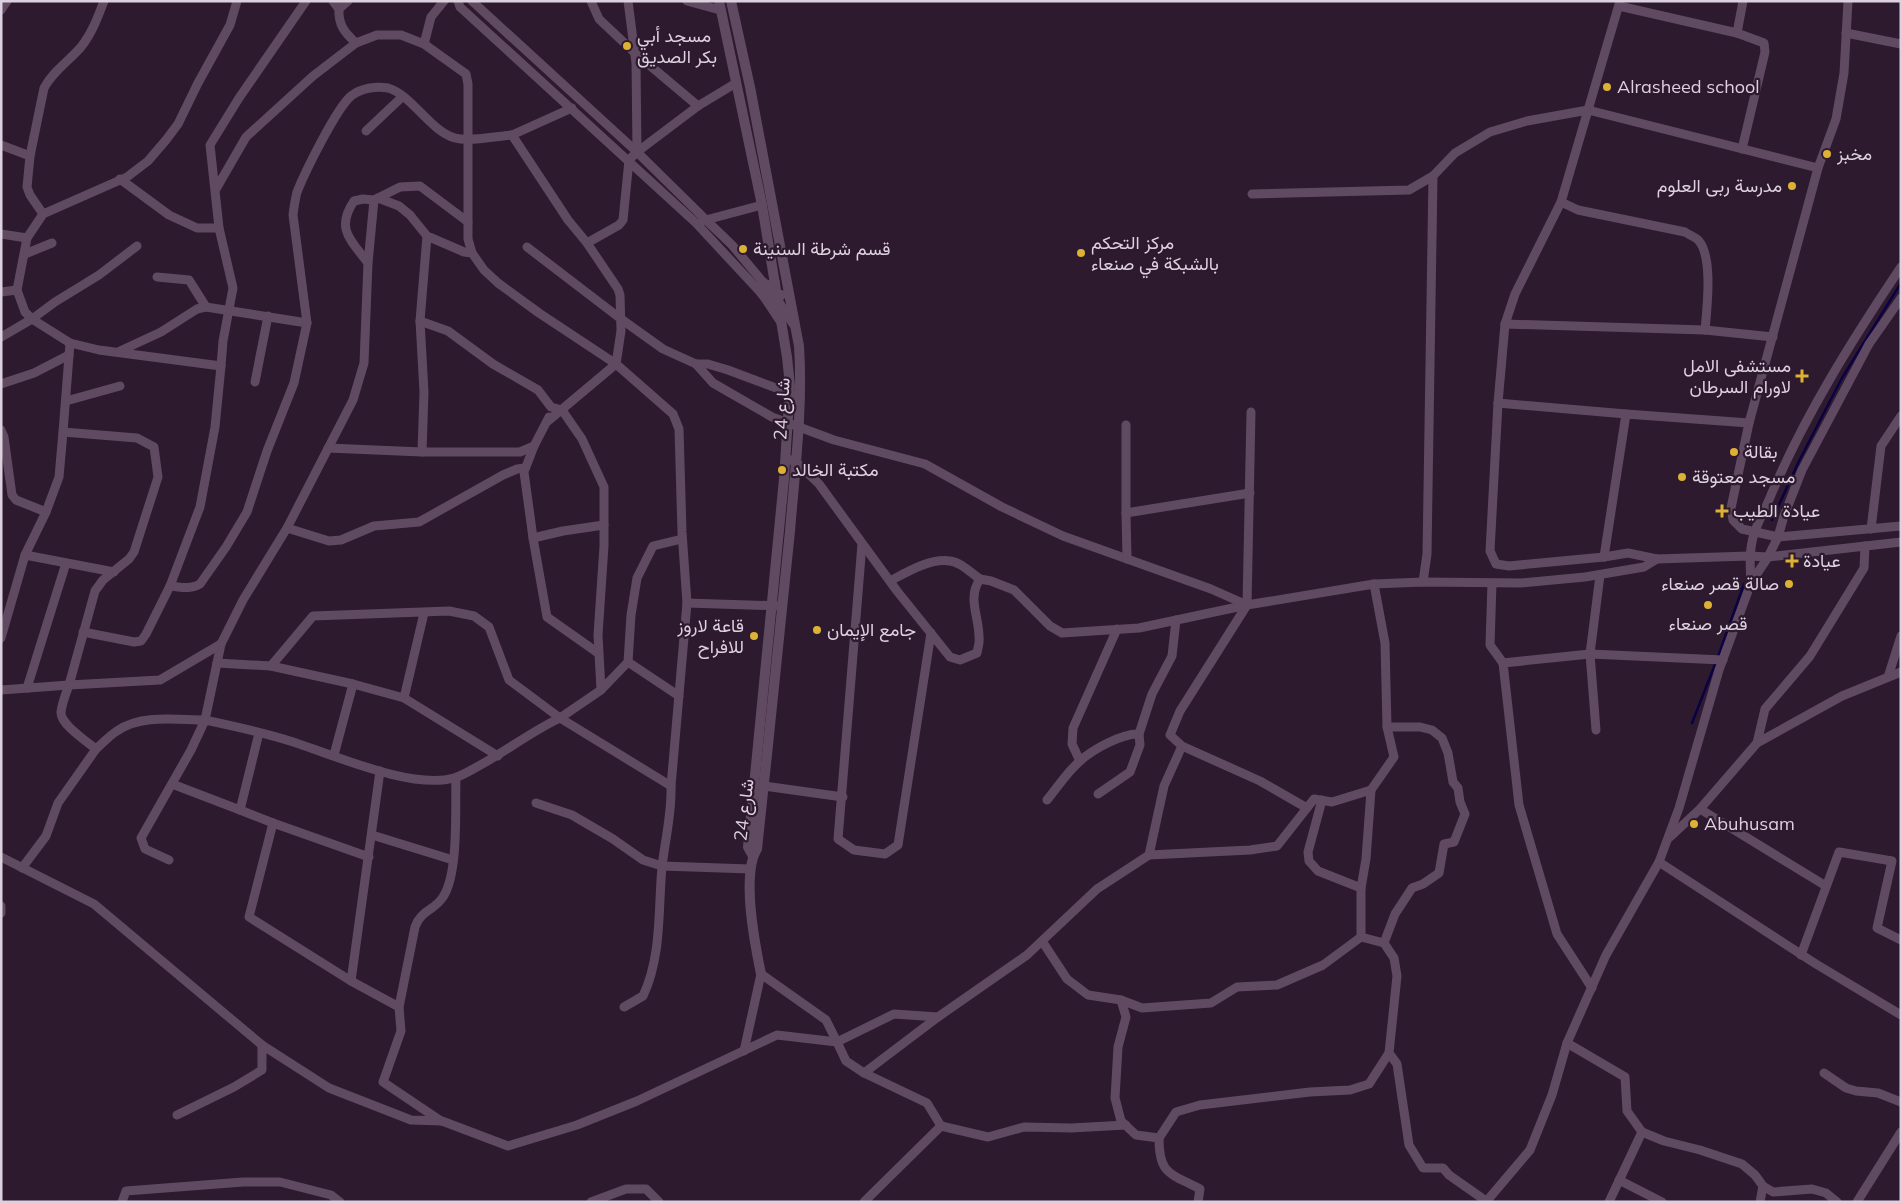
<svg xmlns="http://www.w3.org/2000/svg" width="1902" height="1203" font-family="Mulish,Vazirmatn,sans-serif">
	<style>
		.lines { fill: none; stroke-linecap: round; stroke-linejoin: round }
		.stream { stroke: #0c0045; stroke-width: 2.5 }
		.minor { stroke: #604a61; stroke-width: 9 }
		.tertiary { stroke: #604a61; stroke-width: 10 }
		.poi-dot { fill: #ddb133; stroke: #2d1a2e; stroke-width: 2 }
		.labels { text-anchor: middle; stroke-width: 4.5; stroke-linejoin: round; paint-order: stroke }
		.poi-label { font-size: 18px; fill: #ded1df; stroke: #2d1a2e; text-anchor: start }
		.street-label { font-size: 18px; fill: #ded1df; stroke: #2d1a2e }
	</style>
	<rect width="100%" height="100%" fill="#2d1a2e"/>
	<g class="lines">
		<g class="stream">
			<path d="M1772,520L1799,461L1842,378L1901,283"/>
			<path d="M1718,657L1744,584"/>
			<path d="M1692,723L1716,662"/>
		</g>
		<g class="minor">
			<path d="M237,1L230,25L198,83L178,124L166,140L148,161L127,177L43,214L27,238L17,290L25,312L32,319L70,343L99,350L221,366L223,341L233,288L219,228L210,145L239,98L306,1"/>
			<path d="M333,1L339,9L348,1"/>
			<path d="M458,1L460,7L696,223L762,294L780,321"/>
			<path d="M472,1L637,152L705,219L732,245L777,299L793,324"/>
			<path d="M591,1L599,19L635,53L698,106"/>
			<path d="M628,1L636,63L637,152"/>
			<path d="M687,1L720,10"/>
			<path d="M1620,1L1561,202L1515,294L1505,324L1498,403L1490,551L1496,564L1509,566L1604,557L1626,414L1749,423"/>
			<path d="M1848,1L1844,73L1836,119L1818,168L1749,423L1731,508L1733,520L1742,529L1778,537L1901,526"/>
			<path d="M1619,6L1737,33L1764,43L1765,52L1742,149"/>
			<path d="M339,9C338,25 345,33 356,43"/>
			<path d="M1,10L7,1"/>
			<path d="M1737,33L1743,1"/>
			<path d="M1846,33L1901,44"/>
			<path d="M424,44L431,17L444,1"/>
			<path d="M572,108L512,135L568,220L587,243L618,289L620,295L621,331L616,364L673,414L679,429L682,532L687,603L671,786C672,813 665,840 662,867C658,909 662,956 643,996L624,1007"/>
			<path d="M366,131L402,97"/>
			<path d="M1,145L30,156"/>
			<path d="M120,179L169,215L197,228H219"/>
			<path d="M216,189L246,137L313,76L356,43L377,35H401L424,44L466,74L468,84V239L472,253"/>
			<path d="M1252,194L1409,190L1433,176"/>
			<path d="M378,198L400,187L420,186L468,222"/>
			<path d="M1561,202L1578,210L1685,232C1689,235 1696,237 1699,241C1713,258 1707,308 1705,330"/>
			<path d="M43,214L30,195L27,187L30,156L44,88C53,71 69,61 81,47C92,33 98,17 104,1"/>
			<path d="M702,221L762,205"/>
			<path d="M1,234L27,238"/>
			<path d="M587,243L619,225L623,220L629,160L637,152L698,106L736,83"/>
			<path d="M527,247L621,319L663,349L696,364H708L728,370L800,397"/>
			<path d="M25,254L52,243"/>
			<path d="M368,263C351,240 335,229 354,201L363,199L374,200"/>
			<path d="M157,277L189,280L206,307"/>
			<path d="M1,292L17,290"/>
			<path d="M1505,324L1705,330L1773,337"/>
			<path d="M1,337L32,319L55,302L99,275L137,246"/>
			<path d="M120,351L161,332L197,309L206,307L307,323"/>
			<path d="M696,364L713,383L772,417L834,440L925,464L1002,507L1063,536L1211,589L1247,605"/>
			<path d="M255,382L268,316"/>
			<path d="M1,384L34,373L69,355"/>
			<path d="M66,401L120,386"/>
			<path d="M1498,403L1626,414"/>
			<path d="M1251,412L1247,605L1180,711L1170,735L1182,746L1260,781L1307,808"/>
			<path d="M549,417L534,446L524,472L533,538L547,617L598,653"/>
			<path d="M548,421L616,364L539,313L498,283L484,270L472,253L464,252L427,236L410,215L399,206L378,198L374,200L368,263L364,363L353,400L287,528L243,600L221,644L205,720C233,726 262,732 290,741C332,754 411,790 454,778C461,776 468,772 475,768C504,753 530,732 560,718L671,786"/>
			<path d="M1126,425V513"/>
			<path d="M1,430L4,437L12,495L16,500L46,512"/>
			<path d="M63,432L59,477L46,512L25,555L114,572"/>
			<path d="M328,448L422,452H520L534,446"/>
			<path d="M422,452L424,392L420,321L427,236"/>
			<path d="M786,459L795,461L819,484L897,591L950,657L960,660L977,653C978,647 980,642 979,637C979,616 967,598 980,579L991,581L1014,590L1050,626L1062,633L1139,628L1247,605L1374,584L1423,582L1521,583L1585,577L1644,567L1657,559"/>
			<path d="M287,528L329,541L341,540L374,526L419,522L503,475L517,469L525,468"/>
			<path d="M1871,529L1881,446L1901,416"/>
			<path d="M533,538L563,531L604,525"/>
			<path d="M862,544L838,839L854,850L885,854L898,845L931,633"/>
			<path d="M1604,557L1628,553L1657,559L1749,556L1768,557L1901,542"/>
			<path d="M1127,559L1126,513L1250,493"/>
			<path d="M1600,575L1590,654L1723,660"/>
			<path d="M890,581C907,572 930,558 950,561C961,562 971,573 980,579"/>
			<path d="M1423,582L1427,554L1433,176L1455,153L1490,132L1527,121L1588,110L1818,168"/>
			<path d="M1492,583L1490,645L1503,663"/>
			<path d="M1751,583C1750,566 1749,550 1754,534C1758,521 1766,508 1771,495C1805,415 1852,340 1901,267"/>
			<path d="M170,586C181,587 190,590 200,584L226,547L247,512L267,451L294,383L307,323L293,215C294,207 295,200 297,192C305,172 336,109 351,96C361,88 376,86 388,88C411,94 430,131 455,138C470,142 495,136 512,135"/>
			<path d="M687,603L782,606"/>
			<path d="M83,632L134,642L141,641L146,634L170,586L200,507L215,427L221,366"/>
			<path d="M1,638L25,555"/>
			<path d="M628,662L679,696"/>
			<path d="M217,663L271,666L353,684L404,698L498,756"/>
			<path d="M271,666L313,616L449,611L474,616L489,627L509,680L560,718L601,690L598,635L604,546V487L582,439L562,410L551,407L538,390L493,364L448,331L420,321"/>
			<path d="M1888,677L1901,636"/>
			<path d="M27,688L66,563"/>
			<path d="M1,690L69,685L95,591L103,580L129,559L134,552L158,477L154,447L137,438L63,432L70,343"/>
			<path d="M601,690L628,662L631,615L637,578L653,546L682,539"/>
			<path d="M404,698L424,613"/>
			<path d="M259,733L240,810L273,823"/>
			<path d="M1757,743L1842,696L1901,672"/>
			<path d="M334,755L353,684"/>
			<path d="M1080,761L1072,744L1073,728L1117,629"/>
			<path d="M172,784L240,810"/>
			<path d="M764,786L843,797"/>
			<path d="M1098,794L1130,772L1140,745L1139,734L1152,694L1172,656L1176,620"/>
			<path d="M1047,800C1057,788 1067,772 1080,761C1092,750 1122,733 1139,734"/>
			<path d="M1322,800L1308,852L1309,861L1318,871L1361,888V937L1384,943L1394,958L1397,976L1389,1053L1397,1064L1409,1145L1423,1168H1443L1449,1175L1486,1201"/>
			<path d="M536,803L572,815L613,839L643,860L662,866L750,869"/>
			<path d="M1700,809L1826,886"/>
			<path d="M372,835L453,860"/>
			<path d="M1670,837L1700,809L1757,743L1765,709L1810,656L1864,568L1865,546"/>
			<path d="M1149,855L1164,786L1182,746"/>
			<path d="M1,857L94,904L262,1045"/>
			<path d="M369,857L273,823L249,917L351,981L380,771"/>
			<path d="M169,860L145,849L141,838L191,750L205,720C177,720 141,714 117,731C109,736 103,743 96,749C86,741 60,724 61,712C62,703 66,693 69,685L160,680L221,644"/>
			<path d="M1659,862L1816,964L1901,1015"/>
			<path d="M22,868L46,836L58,803L96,749"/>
			<path d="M1361,888L1366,859L1371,790"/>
			<path d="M1,906V913"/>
			<path d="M1042,941L1067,979L1088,995L1121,1000L1126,1017L1118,1047L1115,1098L1121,1121L1136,1135L1159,1138L1176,1112L1200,1105L1310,1092L1350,1090L1369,1084L1389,1053"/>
			<path d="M1384,943L1395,914L1412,888L1423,884L1439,873L1444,844L1454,842L1465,814L1460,802L1458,788L1453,782L1448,753L1442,738L1432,730L1420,727H1387"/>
			<path d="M1801,955L1839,852L1892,861L1877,928L1901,940"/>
			<path d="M351,981L399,1007"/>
			<path d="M1592,988L1557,934L1519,805L1503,663L1590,654L1596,730"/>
			<path d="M1121,1000L1142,1008L1211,1003L1237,987L1277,985L1323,965L1361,937"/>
			<path d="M938,1017L864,1073L927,1103L941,1126L988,1137L1024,1127L1071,1128L1126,1125"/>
			<path d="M1567,1043L1625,1077L1627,1111L1642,1132L1664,1141L1700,1150L1742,1164L1755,1175L1763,1186L1773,1192L1812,1189L1826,1193L1837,1202"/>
			<path d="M744,1051L761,974L826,1020L837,1042L894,1014L938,1017L1027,955L1097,889L1149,855L1250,850L1277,846L1314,799L1332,802L1371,790L1394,757L1387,727L1385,643L1374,584"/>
			<path d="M1824,1073L1846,1088L1856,1091L1878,1093L1901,1102"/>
			<path d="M177,1115L234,1087L262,1070V1045L329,1088L411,1120L442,1121L508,1146L577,1125L637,1101L777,1035L837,1042L846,1061L864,1073"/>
			<path d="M441,1121L383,1082L401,1031L399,1007L415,927C421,910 435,910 443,897C459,873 455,808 456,778"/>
			<path d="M1159,1138C1159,1175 1170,1173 1200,1189L1198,1202"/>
			<path d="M1619,1180L1662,1202"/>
			<path d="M122,1202L126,1191L243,1182H280L331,1195L340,1202"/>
			<path d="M591,1202L626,1189H646L659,1202"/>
			<path d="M864,1202L941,1126"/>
			<path d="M1486,1202L1530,1150L1552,1095L1567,1043L1606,955L1659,862L1679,808L1719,670L1751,583L1768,557L1778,537L1784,516L1802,470L1869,344L1901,298"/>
			<path d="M1609,1202L1642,1132"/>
			<path d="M1760,1202L1763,1186"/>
			<path d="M1857,1202L1901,1132"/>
		</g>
		<g class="tertiary">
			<path d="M719,1L762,205L787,357L790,386L784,479L748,847L753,856"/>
			<path d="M731,1L750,87L799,346C803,407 795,470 790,531C780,637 768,743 757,849C741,875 755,945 761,974"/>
			<path d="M762,282L768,286L775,283"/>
			<path d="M762,294L772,299H777L781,295"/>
		</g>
	</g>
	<g class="poi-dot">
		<circle cx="627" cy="46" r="5"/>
		<circle cx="1607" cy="87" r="5"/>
		<circle cx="1827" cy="154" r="5"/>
		<circle cx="1792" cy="186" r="5"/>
		<circle cx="743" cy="249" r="5"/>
		<circle cx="1081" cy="253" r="5"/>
		<path d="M1799.5 368.5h5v5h5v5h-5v5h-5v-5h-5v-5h5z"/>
		<circle cx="1734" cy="452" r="5"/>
		<circle cx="782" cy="470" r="5"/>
		<circle cx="1682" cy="477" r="5"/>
		<path d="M1719.5 503.5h5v5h5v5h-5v5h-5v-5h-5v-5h5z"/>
		<path d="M1789.5 553.5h5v5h5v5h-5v5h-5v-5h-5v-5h5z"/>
		<circle cx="1789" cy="584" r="5"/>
		<circle cx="1708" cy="605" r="5"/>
		<circle cx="817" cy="630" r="5"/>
		<circle cx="754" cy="636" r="5"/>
		<circle cx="1694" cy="824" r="5"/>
	</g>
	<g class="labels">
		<g class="poi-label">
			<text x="637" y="42">مسجد أبي<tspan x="637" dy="21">بكر الصديق</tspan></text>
			<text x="1617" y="93">Alrasheed school</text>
			<text x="1837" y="160">مخبز</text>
			<text x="1782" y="192" text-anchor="end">مدرسة ربى العلوم</text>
			<text x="1091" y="249">مركز التحكم<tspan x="1091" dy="21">بالشبكة في صنعاء</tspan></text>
			<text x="753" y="255">قسم شرطة السنينة</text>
			<text x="1791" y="372" text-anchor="end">مستشفى الامل<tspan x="1791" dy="21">لاورام السرطان</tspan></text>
			<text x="1744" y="458">بقالة</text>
			<text x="792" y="476">مكتبة الخالد</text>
			<text x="1692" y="483">مسجد معتوقة</text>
			<text x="1733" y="517">عيادة الطيب</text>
			<text x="1803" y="567">عيادة</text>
			<text x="1779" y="590" text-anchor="end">صالة قصر صنعاء</text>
			<text x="1708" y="630" text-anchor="middle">قصر صنعاء</text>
			<text x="744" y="632" text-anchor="end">قاعة لاروز<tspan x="744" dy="21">للافراح</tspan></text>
			<text x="827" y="636">جامع الإيمان</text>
			<text x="1704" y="830">Abuhusam</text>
		</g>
		<g class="street-label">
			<text transform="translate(782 409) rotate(-87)" y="6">شارع 24</text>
			<text transform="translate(744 810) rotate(-83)" y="6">شارع 24</text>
		</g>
	</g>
	<rect width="1902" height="1203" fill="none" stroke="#ded1df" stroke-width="5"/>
</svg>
